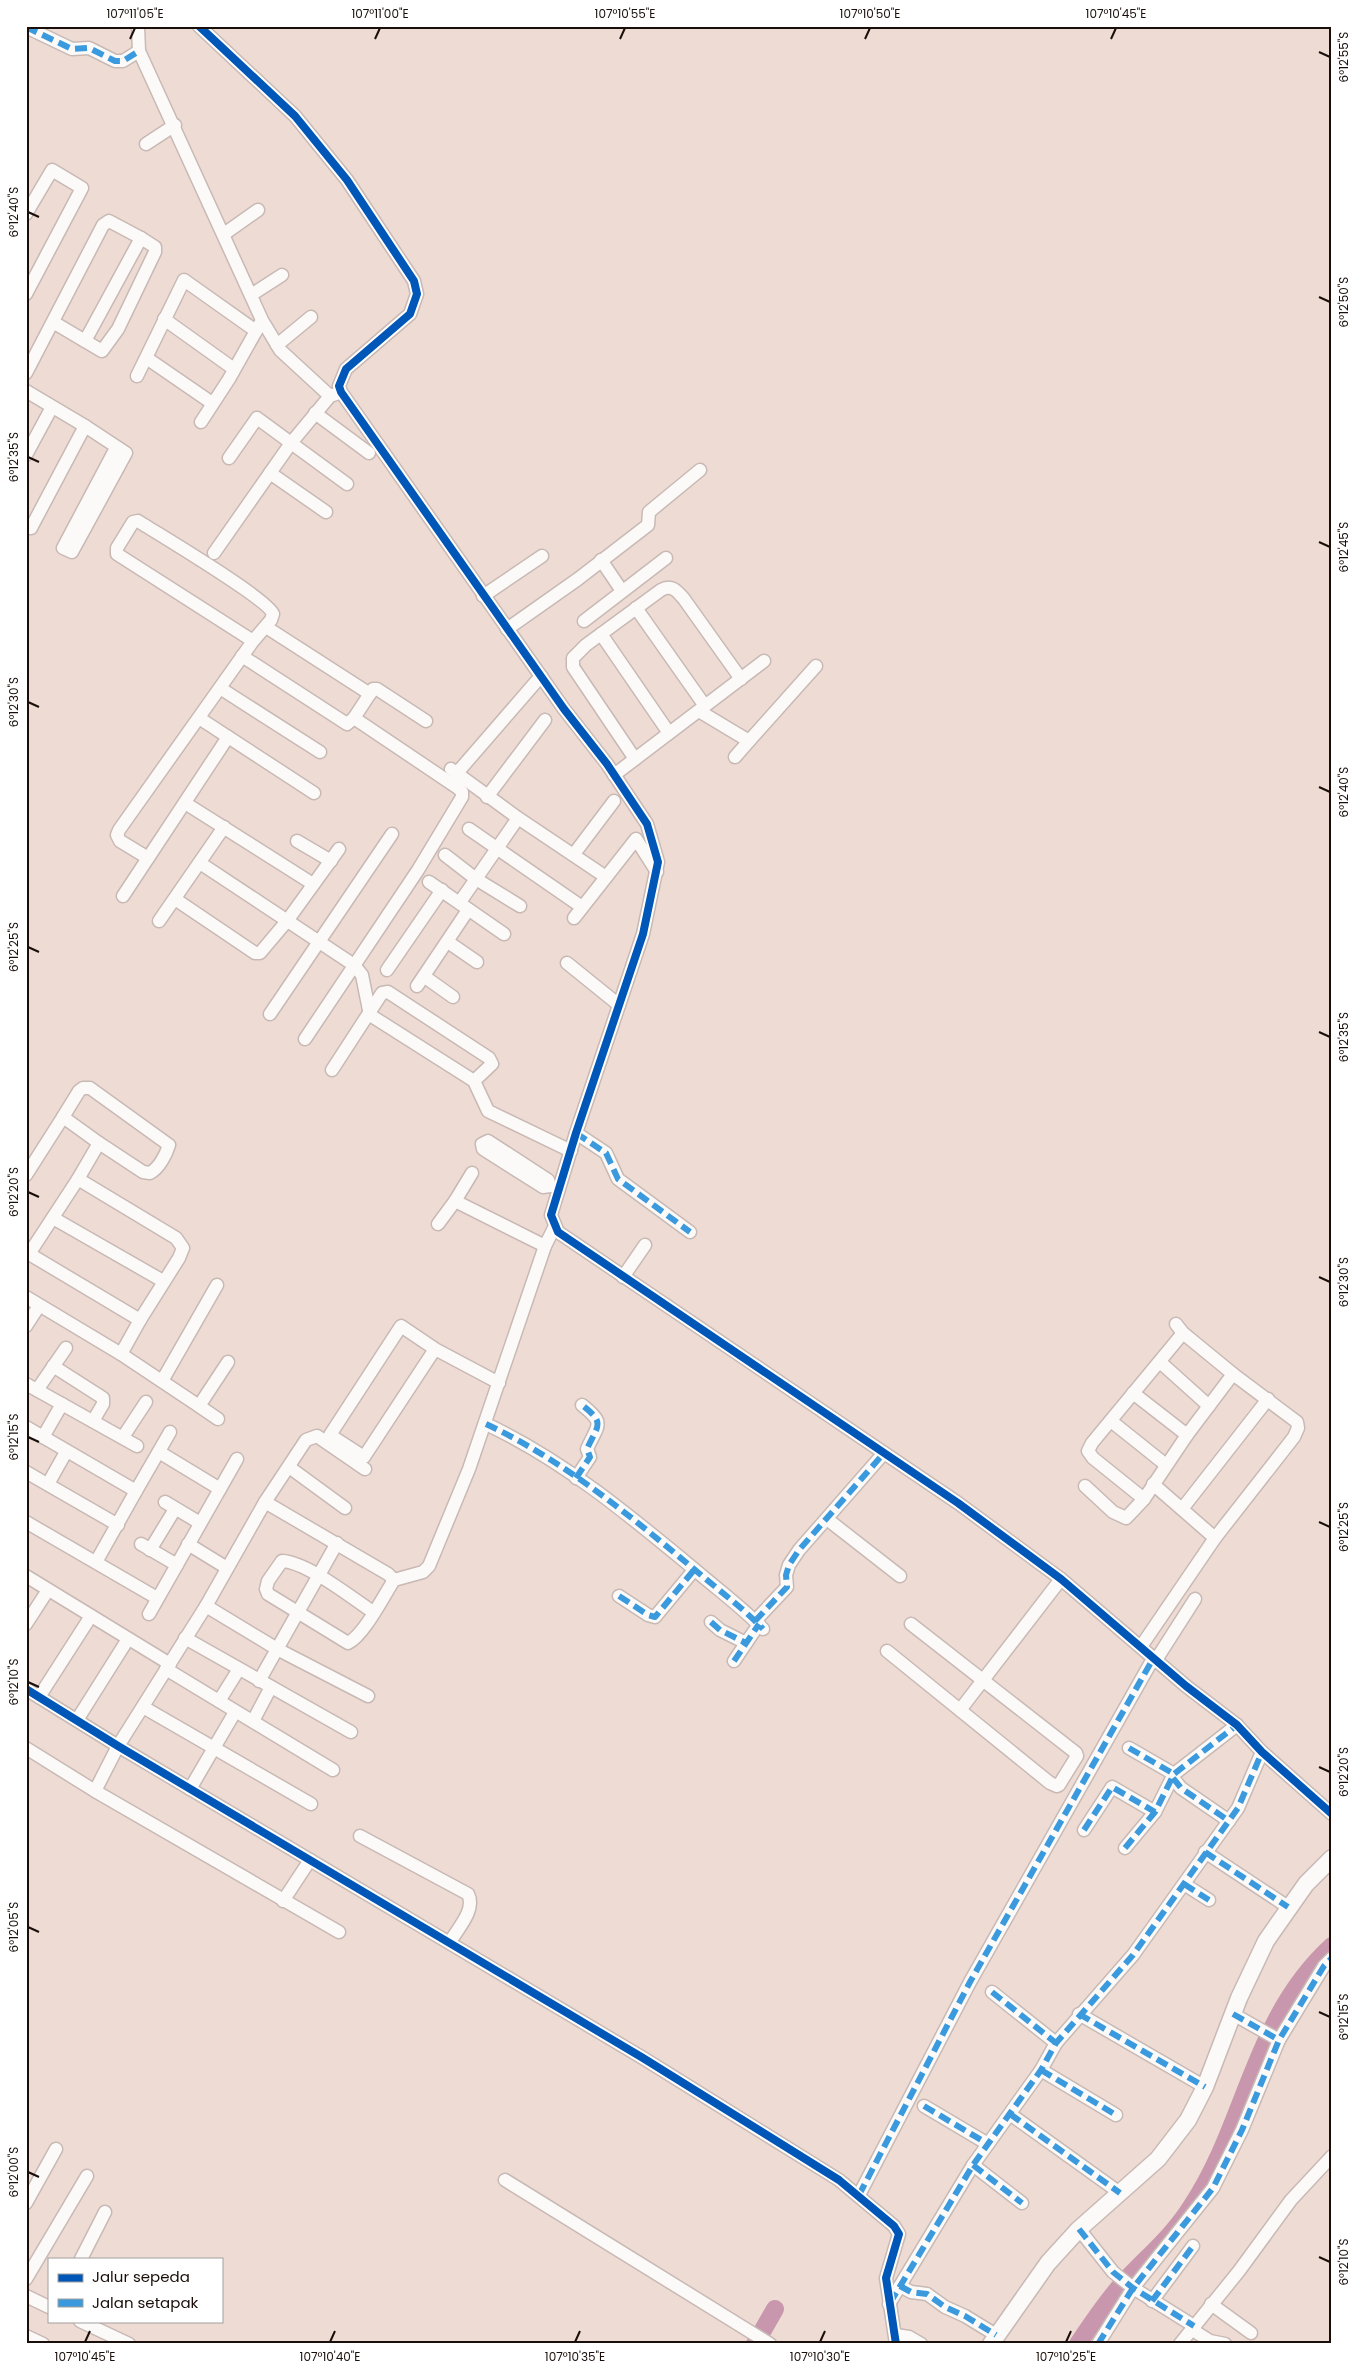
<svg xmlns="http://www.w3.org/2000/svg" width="1358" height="2370" font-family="Poppins,sans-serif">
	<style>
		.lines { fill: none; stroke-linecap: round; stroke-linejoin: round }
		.river { stroke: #c897ad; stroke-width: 18 }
		.minor-casing { stroke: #c8b9b4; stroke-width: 15 }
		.major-casing { stroke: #c8b9b4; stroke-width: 19 }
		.minor { stroke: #fcfaf9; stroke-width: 12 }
		.major { stroke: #fcfaf9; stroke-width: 16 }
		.quiet { stroke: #3b9add; stroke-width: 6; stroke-dasharray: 12 6; stroke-linecap: butt }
		.cycleway-casing { stroke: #fff; stroke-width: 11 }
		.cycleway { stroke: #0057b8; stroke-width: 8 }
		.ticks { fill: none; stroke: #190e09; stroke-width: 2 }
		.neatline { fill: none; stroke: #190e09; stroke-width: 2 }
		.ticks-label { font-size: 12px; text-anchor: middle; fill: #190e09 }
	</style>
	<rect width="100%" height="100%" fill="#eedcd4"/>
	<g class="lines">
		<g class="river">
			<path d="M755,2344L775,2309"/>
			<path d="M1078,2344C1092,2323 1106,2302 1123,2283C1146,2258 1173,2236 1191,2207C1247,2123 1253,2018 1332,1946"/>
		</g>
		<defs>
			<g id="minor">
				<path d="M138,26L139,51L262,320L280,350L330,396"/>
				<path d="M199,26L295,116L347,180L414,281L417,294L410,314L346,369L339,386L341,392L564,709L607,764L647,824L658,862L643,934L576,1133L551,1215L558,1232L958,1503L1061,1579L1186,1686L1237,1725L1262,1752L1332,1814"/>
				<path d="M26,27L72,49L89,48L115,61H123L139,51"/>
				<path d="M146,144L175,125"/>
				<path d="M26,214L52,170L82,188L26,294"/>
				<path d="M224,234L258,210"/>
				<path d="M251,295L282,275"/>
				<path d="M164,319L234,369"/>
				<path d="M85,341L102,351L118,329L155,252V247L141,238"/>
				<path d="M277,345L311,317"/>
				<path d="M148,359L212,403"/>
				<path d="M26,373L103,225L109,221L141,238L85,341L53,322"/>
				<path d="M137,376L184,280L256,331"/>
				<path d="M26,391L85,426L31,528H26"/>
				<path d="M315,413L369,453"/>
				<path d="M201,422L229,379L260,324"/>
				<path d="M85,426L126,453L72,552L63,548L116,448"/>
				<path d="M26,455L52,407"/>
				<path d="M229,458L257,418L347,484"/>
				<path d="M270,473L326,512"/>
				<path d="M214,553L291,443L330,396L336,394"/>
				<path d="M601,560L622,591"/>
				<path d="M483,596L542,556"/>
				<path d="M636,608L705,706"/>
				<path d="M584,621L666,558"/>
				<path d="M266,627L370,694"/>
				<path d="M507,629L578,579L648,525L649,512L700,470"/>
				<path d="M601,634L669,733"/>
				<path d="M242,656L347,724L354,718L373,689H377L426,721"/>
				<path d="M220,688L320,752"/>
				<path d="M699,711L749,741L816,666"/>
				<path d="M199,718L314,793"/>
				<path d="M735,757L749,741"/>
				<path d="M635,759L573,667V658L586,645L661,590C672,584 677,591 684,599L741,679"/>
				<path d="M451,769L518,818L460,902"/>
				<path d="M457,773L541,676"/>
				<path d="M614,775L764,661"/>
				<path d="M487,797L545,720"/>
				<path d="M185,803L313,884"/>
				<path d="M518,818L606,877"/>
				<path d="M469,829L582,907"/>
				<path d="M297,841L331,861"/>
				<path d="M574,854L614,801"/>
				<path d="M445,855L476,879L520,906"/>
				<path d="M148,858L120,841L117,835L119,830L253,641L271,620L273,614C268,599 158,534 138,521L133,522L117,548V554L253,641"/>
				<path d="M200,863L354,965L362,975L370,1015L474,1081L488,1111L571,1151"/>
				<path d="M429,882L504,934"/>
				<path d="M123,896L228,737"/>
				<path d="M175,899L255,953H260L287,921L339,849"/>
				<path d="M574,918L636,839L657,872"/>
				<path d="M159,921L224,827"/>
				<path d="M448,942L477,962"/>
				<path d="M567,963L619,1005"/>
				<path d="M387,970L442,890"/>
				<path d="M425,977L453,997"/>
				<path d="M417,986L468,910"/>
				<path d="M270,1014L392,834"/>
				<path d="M305,1039L418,870L462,797V792L458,788L354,718"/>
				<path d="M332,1070L382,993L388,992L489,1058L492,1064L474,1081"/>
				<path d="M63,1117L79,1091L83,1088H90L169,1145C166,1155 159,1168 150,1173L143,1172L99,1143"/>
				<path d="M576,1133L606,1153L618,1179L690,1232"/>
				<path d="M488,1141L548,1180L550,1186L543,1187L483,1149L482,1144Z"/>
				<path d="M26,1175L63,1117L99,1143L78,1179"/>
				<path d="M455,1201L545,1246"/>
				<path d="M53,1218L163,1281"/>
				<path d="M438,1224L455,1201L472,1173"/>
				<path d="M26,1252L140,1320L121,1354"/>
				<path d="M29,1254L78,1179L176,1238L183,1248L179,1258L140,1320"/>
				<path d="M623,1277L645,1245"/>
				<path d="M26,1297L121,1354L199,1406"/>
				<path d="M1176,1324L1183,1333L1233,1374"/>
				<path d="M26,1326L39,1306"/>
				<path d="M1183,1333L1092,1443L1088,1451L1093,1458L1144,1499L1187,1435L1233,1374L1297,1422L1298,1428L1294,1437L1215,1538"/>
				<path d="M435,1349L364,1457L330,1435L401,1326L435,1349L499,1383"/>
				<path d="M1160,1362L1209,1406"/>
				<path d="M53,1366L103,1398V1404L93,1421"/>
				<path d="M162,1381L217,1285"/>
				<path d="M26,1384L137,1446"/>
				<path d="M37,1390L66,1348"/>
				<path d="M1133,1393L1187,1435"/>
				<path d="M218,1419L199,1406L228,1362"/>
				<path d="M1111,1421L1166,1465"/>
				<path d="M486,1424C563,1460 629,1515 694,1569C717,1589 742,1607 763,1629"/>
				<path d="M26,1427L136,1491L96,1562"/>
				<path d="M43,1437L62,1404"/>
				<path d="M123,1437L146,1402"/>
				<path d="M159,1452L220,1489"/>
				<path d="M289,1467L345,1508"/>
				<path d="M26,1472L118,1525"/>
				<path d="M576,1478L590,1457L587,1449C598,1424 606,1424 582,1405"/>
				<path d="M48,1484L66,1452"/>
				<path d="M1085,1486L1113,1512L1126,1518L1144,1499"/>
				<path d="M136,1491L170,1432"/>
				<path d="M165,1502L200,1523"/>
				<path d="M265,1502L388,1574L394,1580"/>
				<path d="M1182,1509L1268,1399"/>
				<path d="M827,1519L900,1576"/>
				<path d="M26,1522L157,1598"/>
				<path d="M141,1544L177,1565"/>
				<path d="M188,1544L227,1568"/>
				<path d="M150,1550L175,1509"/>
				<path d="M26,1576L170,1664"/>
				<path d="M619,1596L648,1615L655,1617L694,1570"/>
				<path d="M206,1606L277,1649L368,1696"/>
				<path d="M373,1612C352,1598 307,1562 282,1561L268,1581L266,1589L268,1594L348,1643C364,1635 383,1597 394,1580L423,1572L429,1566L469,1469L545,1246L555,1226"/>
				<path d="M149,1614L237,1459"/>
				<path d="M755,1621L787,1587L786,1575L789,1565L799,1550L884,1453"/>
				<path d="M711,1622L720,1630L746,1643"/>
				<path d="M26,1624L48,1590"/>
				<path d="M185,1638L351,1732"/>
				<path d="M1142,1645L1215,1538L1153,1484"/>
				<path d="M887,1651L1050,1783L1057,1786L1059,1785L1077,1756L1076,1753L911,1624"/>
				<path d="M1156,1660L1195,1599"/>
				<path d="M734,1661L759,1624"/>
				<path d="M166,1669L333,1770"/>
				<path d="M259,1681L337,1543"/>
				<path d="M26,1689L118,1746L643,2058L839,2180L894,2226L899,2234L886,2278L896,2344"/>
				<path d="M39,1697L91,1616"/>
				<path d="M219,1701L239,1669"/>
				<path d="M143,1707L311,1804"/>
				<path d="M960,1710L1061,1579"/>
				<path d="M77,1720L128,1639"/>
				<path d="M253,1721L271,1687"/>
				<path d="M26,1748L95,1791L339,1932"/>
				<path d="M1129,1748L1174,1774"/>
				<path d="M1173,1778L1181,1788L1229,1821"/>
				<path d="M190,1789L235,1712"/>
				<path d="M95,1791L118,1746L206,1606L265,1502L306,1440L317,1436L365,1469"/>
				<path d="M1084,1830L1112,1787L1155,1812"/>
				<path d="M360,1836L468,1894C476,1910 458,1928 450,1942"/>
				<path d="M1125,1848L1155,1812L1174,1774L1237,1725"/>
				<path d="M1205,1852L1288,1907"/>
				<path d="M1184,1884L1209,1900"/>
				<path d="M283,1901L310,1860"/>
				<path d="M992,1992L1056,2043"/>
				<path d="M1079,2014L1205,2087"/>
				<path d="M1233,2014L1279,2040"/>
				<path d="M1041,2070L1116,2115"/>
				<path d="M924,2106L988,2144"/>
				<path d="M1010,2114L1120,2193"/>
				<path d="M973,2165L1022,2203"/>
				<path d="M505,2180L770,2344"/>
				<path d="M859,2195L970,1982L1154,1657"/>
				<path d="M26,2203L56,2149"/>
				<path d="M1079,2229L1113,2272L1133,2288L1194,2326"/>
				<path d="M81,2259L105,2212"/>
				<path d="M26,2279L87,2176"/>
				<path d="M900,2286L911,2292L927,2294L945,2307L965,2316L996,2335"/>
				<path d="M26,2296L49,2307"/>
				<path d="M1152,2301L1193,2246"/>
				<path d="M889,2304L973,2165L1041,2070L1056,2043L1133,1955L1238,1808L1262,1752"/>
				<path d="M1211,2304L1251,2333"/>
				<path d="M80,2321L129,2344"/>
				<path d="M1191,2329L1210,2341L1225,2344"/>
				<path d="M896,2335L909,2337L921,2344"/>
				<path d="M26,2336L43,2344"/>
				<path d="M1098,2344L1133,2288L1213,2188L1242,2130L1279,2040L1324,1966L1332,1958"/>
				<path d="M1180,2344L1239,2271L1291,2200L1332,2156"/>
			</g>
			<path id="major" d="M991,2344L1048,2263L1079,2229L1158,2159L1188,2120L1205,2087L1239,1998L1266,1941L1306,1884L1332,1858"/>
		</defs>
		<use href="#minor" class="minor-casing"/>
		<use href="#major" class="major-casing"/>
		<use href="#minor" class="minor"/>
		<use href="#major" class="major"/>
		<g class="quiet">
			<path d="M26,27L72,49L89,48L115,61H123L139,51"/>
			<path d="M576,1133L606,1153L618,1179L690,1232"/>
			<path d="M486,1424C563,1460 629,1515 694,1569C717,1589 742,1607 763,1629"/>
			<path d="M576,1478L590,1457L587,1449C598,1424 606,1424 582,1405"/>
			<path d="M619,1596L648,1615L655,1617L694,1570"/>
			<path d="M755,1621L787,1587L786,1575L789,1565L799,1550L884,1453"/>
			<path d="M711,1622L720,1630L746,1643"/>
			<path d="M734,1661L759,1624"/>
			<path d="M1129,1748L1174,1774"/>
			<path d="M1173,1778L1181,1788L1229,1821"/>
			<path d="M1084,1830L1112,1787L1155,1812"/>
			<path d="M1125,1848L1155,1812L1174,1774L1237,1725"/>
			<path d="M1205,1852L1288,1907"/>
			<path d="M1184,1884L1209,1900"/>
			<path d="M992,1992L1056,2043"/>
			<path d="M1079,2014L1205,2087"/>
			<path d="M1233,2014L1279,2040"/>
			<path d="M1041,2070L1116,2115"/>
			<path d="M924,2106L988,2144"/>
			<path d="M1010,2114L1120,2193"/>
			<path d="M973,2165L1022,2203"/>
			<path d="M859,2195L970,1982L1154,1657"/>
			<path d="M1079,2229L1113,2272L1133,2288L1194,2326"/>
			<path d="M900,2286L911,2292L927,2294L945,2307L965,2316L996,2335"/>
			<path d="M1152,2301L1193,2246"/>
			<path d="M890,2303L973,2165L1041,2070L1056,2043L1133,1955L1238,1808L1262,1752"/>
			<path d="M1098,2344L1133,2288L1213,2188L1242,2130L1279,2040L1324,1966L1332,1958"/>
		</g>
		<defs>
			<g id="cycleway">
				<path d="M199,26L295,116L347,180L414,281L417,294L410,314L346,369L339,386L341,392L564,709L607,764L647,824L658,862L643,934L576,1133L551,1215L558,1232L958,1503L1061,1579L1186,1686L1237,1725L1262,1752L1332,1814"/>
				<path d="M26,1689L118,1746L643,2058L839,2180L894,2226L899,2234L886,2278L896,2344"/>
			</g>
		</defs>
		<use href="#cycleway" class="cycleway-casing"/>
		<use href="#cycleway" class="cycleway"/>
	</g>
	<path class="ticks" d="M130,39L135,28M375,39L380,28M620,39L625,28M865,39L870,28M1111,39L1116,28M1319,52L1330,57M28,212L39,217M1319,297L1330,302M28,457L39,462M1319,542L1330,547M28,702L39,707M1319,787L1330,792M28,947L39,952M1319,1032L1330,1037M28,1192L39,1197M1319,1277L1330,1282M28,1437L39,1442M1319,1522L1330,1527M28,1682L39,1687M1319,1767L1330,1772M28,1927L39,1932M1319,2012L1330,2017M28,2172L39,2177M1319,2257L1330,2262M85,2342L90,2331M330,2342L335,2331M575,2342L580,2331M820,2342L825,2331M1066,2342L1071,2331"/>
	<rect width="1358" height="2370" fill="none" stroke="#ffffff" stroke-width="55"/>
	<rect x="48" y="2258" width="175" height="65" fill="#ffffff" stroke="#a39f9d"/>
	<rect x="58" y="2274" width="25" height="8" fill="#0057b8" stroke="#a39f9d"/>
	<text x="92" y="2282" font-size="15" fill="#190e09">Jalur sepeda</text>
	<rect x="58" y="2299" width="25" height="8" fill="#3b9add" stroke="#a39f9d"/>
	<text x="92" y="2308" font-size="15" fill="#190e09">Jalan setapak</text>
	<rect x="28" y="28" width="1302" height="2314" class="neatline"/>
	<g class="ticks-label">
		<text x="135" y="18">107°11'05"E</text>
		<text x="380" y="18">107°11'00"E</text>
		<text x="625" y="18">107°10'55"E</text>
		<text x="870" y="18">107°10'50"E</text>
		<text x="1116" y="18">107°10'45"E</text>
		<text transform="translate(1344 57) rotate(-90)" y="4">6°12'55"S</text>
		<text transform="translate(14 212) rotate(-90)" y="4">6°12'40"S</text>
		<text transform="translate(1344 302) rotate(-90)" y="4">6°12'50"S</text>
		<text transform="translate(14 457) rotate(-90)" y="4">6°12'35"S</text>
		<text transform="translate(1344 547) rotate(-90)" y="4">6°12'45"S</text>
		<text transform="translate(14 702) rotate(-90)" y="4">6°12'30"S</text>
		<text transform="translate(1344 792) rotate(-90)" y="4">6°12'40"S</text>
		<text transform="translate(14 947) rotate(-90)" y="4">6°12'25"S</text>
		<text transform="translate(1344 1037) rotate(-90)" y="4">6°12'35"S</text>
		<text transform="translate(14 1192) rotate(-90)" y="4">6°12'20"S</text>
		<text transform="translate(1344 1282) rotate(-90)" y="4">6°12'30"S</text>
		<text transform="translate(14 1437) rotate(-90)" y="4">6°12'15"S</text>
		<text transform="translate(1344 1527) rotate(-90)" y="4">6°12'25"S</text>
		<text transform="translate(14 1682) rotate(-90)" y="4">6°12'10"S</text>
		<text transform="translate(1344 1772) rotate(-90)" y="4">6°12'20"S</text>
		<text transform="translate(14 1927) rotate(-90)" y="4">6°12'05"S</text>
		<text transform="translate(1344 2017) rotate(-90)" y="4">6°12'15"S</text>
		<text transform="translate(14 2172) rotate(-90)" y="4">6°12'00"S</text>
		<text transform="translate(1344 2262) rotate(-90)" y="4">6°12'10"S</text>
		<text x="85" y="2361">107°10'45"E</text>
		<text x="330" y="2361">107°10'40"E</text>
		<text x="575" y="2361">107°10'35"E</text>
		<text x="820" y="2361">107°10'30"E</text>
		<text x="1066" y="2361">107°10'25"E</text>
	</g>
</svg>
